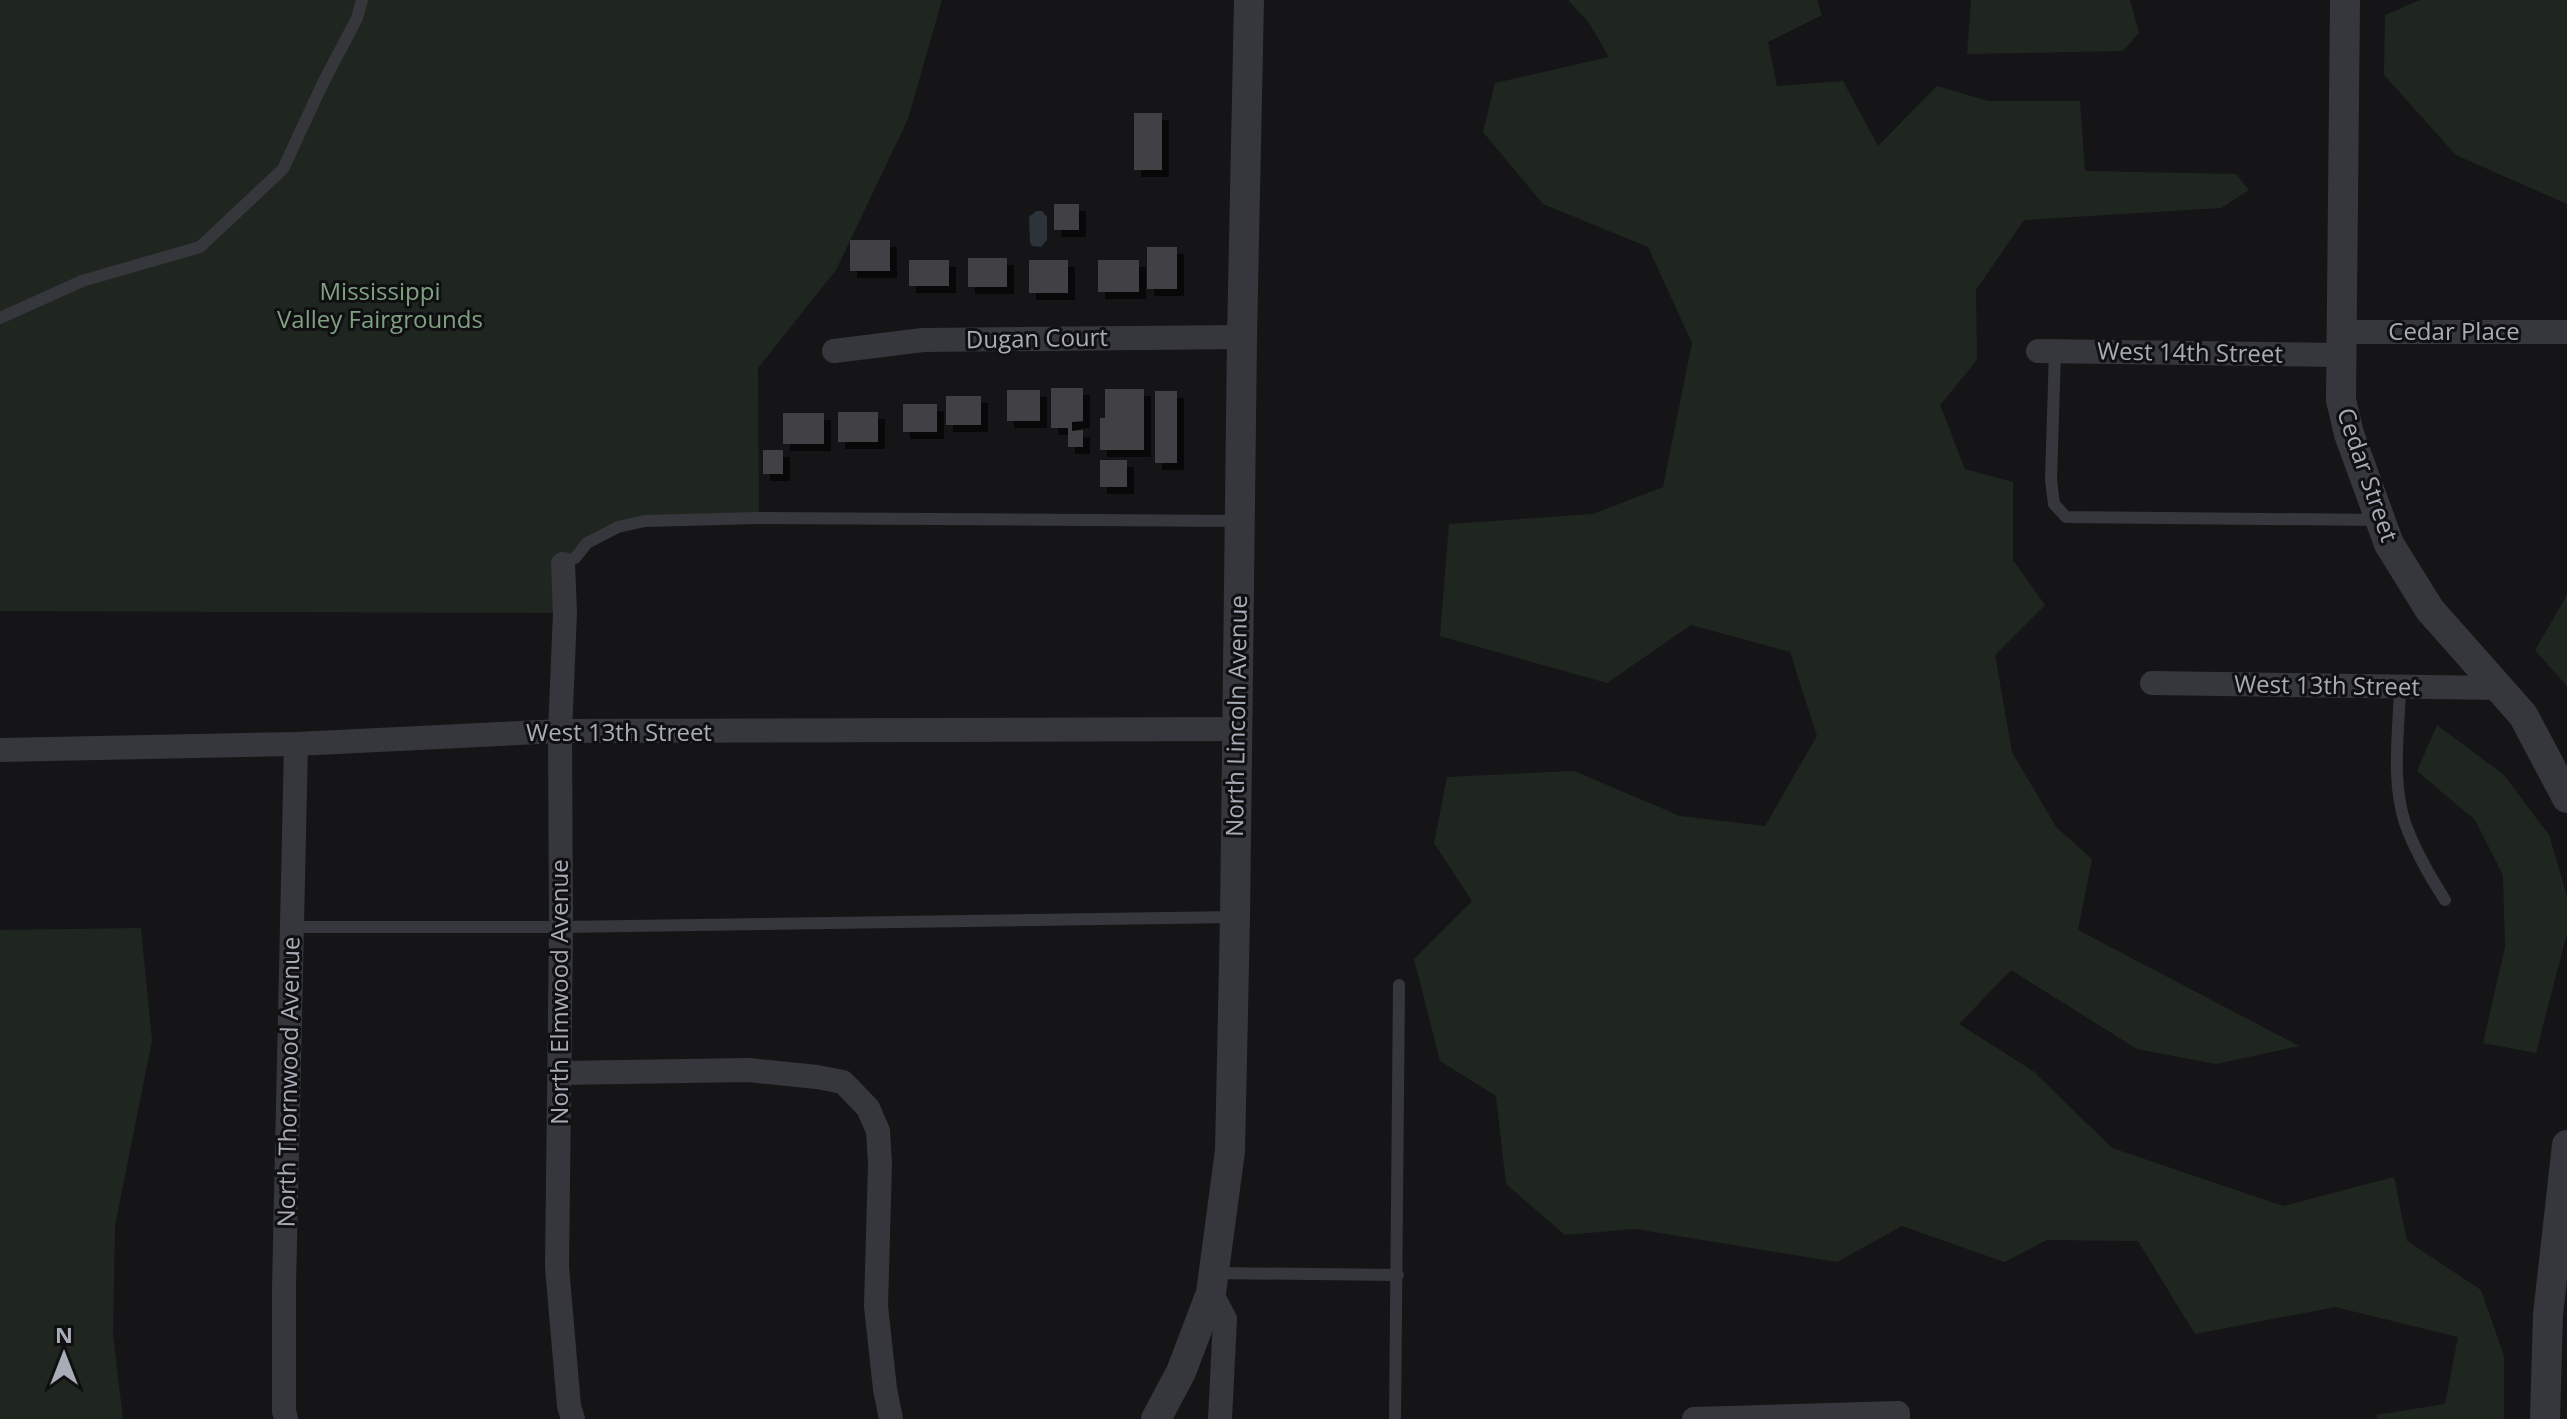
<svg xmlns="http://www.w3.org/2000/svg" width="2567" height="1419" font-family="'Open Sans',sans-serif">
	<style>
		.green { fill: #1f2620 }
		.water { fill: #2c333a }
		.building { fill: #3f4044; filter: url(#shadow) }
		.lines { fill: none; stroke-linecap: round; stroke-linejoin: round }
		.service { stroke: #36373c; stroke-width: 12 }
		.minor { stroke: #36373c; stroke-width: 24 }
		.tertiary { stroke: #36373c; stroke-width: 30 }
		.labels { text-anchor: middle; stroke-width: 6; stroke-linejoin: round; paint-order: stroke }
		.park-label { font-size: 24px; fill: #7fa182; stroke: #101012 }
		.street-label { font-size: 24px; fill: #a7acb6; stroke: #101012 }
	</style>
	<defs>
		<filter id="shadow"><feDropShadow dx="7" dy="7" stdDeviation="0" flood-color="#0009"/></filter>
	</defs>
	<rect width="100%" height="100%" fill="#151517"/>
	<g class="green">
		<path d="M0,0H942L908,119L836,270L758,368L759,518L618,527L575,558L565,613L0,611Z"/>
		<path d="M1568,0H1817L1822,15L1768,42L1777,86L1843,81L1878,146L1937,86L1988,101H2080L2085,171L2236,174L2249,190L2221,208L2024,220L1976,290L1977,360L1940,405L1965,469L2013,482V560L2045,605L1995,655L2012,752L2056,827L2092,859L2078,930L2299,1046L2216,1064L2137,1049L2011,970L1959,1024L2033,1071L2112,1148L2283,1206L2394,1177L2407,1241L2481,1290L2504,1356V1419H2378L2376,1415L2445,1404L2458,1337L2335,1307L2195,1334L2138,1241L2047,1240L2004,1262L1902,1226L1837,1262L1635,1229L1565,1235L1506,1184L1496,1096L1440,1061L1414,959L1472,901L1434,843L1447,777L1574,771L1680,816L1765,826L1817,736L1790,652L1691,625L1607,683L1440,636L1449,524L1593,514L1663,487L1692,343L1648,247L1543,204L1483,132L1495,83L1609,57L1589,23Z"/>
		<path d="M1971,0H2130L2139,33L2123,51L1967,54Z"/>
		<path d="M2420,0H2567V204L2456,155L2384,75L2385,15Z"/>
		<path d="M2567,595V686L2535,650Z"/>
		<path d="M2437,725L2504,775L2549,835L2567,896V933L2536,1053L2483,1043L2505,947L2503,875L2475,820L2417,771Z"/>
		<path d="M141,928L152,1041L115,1226L113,1334L123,1419H0V930Z"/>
	</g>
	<path class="water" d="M1036,211H1042L1047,217V240L1041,247L1032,246L1030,242L1029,217Z"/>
	<g class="building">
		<rect x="1134" y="113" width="28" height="57"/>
		<rect x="1054" y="204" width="25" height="26"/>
		<rect x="850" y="240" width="40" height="31"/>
		<rect x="1147" y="247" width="30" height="42"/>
		<rect x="968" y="258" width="39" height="29"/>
		<rect x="909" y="260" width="40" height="26"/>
		<rect x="1029" y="260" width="39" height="33"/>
		<rect x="1098" y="260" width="41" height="32"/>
		<path d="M1051,388H1083V421L1072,422V431L1083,430V447H1068V428H1051Z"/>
		<path d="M1105,389H1144V450H1100V418H1105Z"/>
		<rect x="1007" y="390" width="33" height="31"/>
		<rect x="1155" y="391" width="22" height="72"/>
		<rect x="946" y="396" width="35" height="29"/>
		<rect x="903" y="404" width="34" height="28"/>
		<rect x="838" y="412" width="40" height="30"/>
		<rect x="783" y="413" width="41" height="31"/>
		<rect x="763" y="450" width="20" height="24"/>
		<rect x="1100" y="460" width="27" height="27"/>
	</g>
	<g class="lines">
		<g class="service">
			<path d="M0,318L82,281L200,247L283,169L323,83L357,18L362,0"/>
			<path d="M2055,351L2051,480L2054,504L2066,517L2379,520"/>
			<path d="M563,564L575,558L587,543L618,527L645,521L759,518L1240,521"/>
			<path d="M2400,687C2399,730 2391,781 2405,823C2415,851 2429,875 2445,900"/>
			<path d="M292,927H561L1235,917"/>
			<path d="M1213,1273L1398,1275"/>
			<path d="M1395,1419L1399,985"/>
		</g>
		<g class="minor">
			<path d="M2341,332H2567"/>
			<path d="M834,351L923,340L1242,337"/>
			<path d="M2038,351L2341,355"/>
			<path d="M563,564L565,613L560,731L561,927L557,1267L569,1406L573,1419"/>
			<path d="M2152,683L2501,688"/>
			<path d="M0,750L296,744L560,731L1237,729"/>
			<path d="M559,1073L748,1070L817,1077L843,1082L868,1108L878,1131L880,1164L876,1306L885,1389L891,1419"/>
			<path d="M1211,1293L1225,1319L1220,1419"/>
			<path d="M286,1419L284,1411V1287L296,744"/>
			<path d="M1694,1419L1898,1413V1419"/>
		</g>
		<g class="tertiary">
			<path d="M2345,0L2341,400L2349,434L2389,544L2430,610L2523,715L2567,798"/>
			<path d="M1156,1419L1181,1372L1211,1293L1230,1151L1235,917L1242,337L1249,0"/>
			<path d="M2545,1419L2548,1315L2567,1145"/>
		</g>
	</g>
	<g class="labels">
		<g class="park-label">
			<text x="380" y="300">Mississippi<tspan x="380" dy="28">Valley Fairgrounds</tspan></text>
		</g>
		<g class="street-label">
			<text x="2454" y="340">Cedar Place</text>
			<text transform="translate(1037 339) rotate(-1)" y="8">Dugan Court</text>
			<text transform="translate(2190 353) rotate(1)" y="8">West 14th Street</text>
			<text transform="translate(2367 475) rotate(71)" y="8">Cedar Street</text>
			<text transform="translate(2327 686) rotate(1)" y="8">West 13th Street</text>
			<text transform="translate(1237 716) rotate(-89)" y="8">North Lincoln Avenue</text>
			<text x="619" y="741">West 13th Street</text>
			<text transform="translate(560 992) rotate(-90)" y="8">North Elmwood Avenue</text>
			<text transform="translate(289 1082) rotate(-89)" y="8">North Thornwood Avenue</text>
		</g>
	</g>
	<g transform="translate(64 1355)" stroke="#101012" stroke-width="6" paint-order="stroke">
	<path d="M0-6L14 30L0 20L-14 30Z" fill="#a7acb6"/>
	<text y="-12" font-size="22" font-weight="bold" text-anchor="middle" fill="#a7acb6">N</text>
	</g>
</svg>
